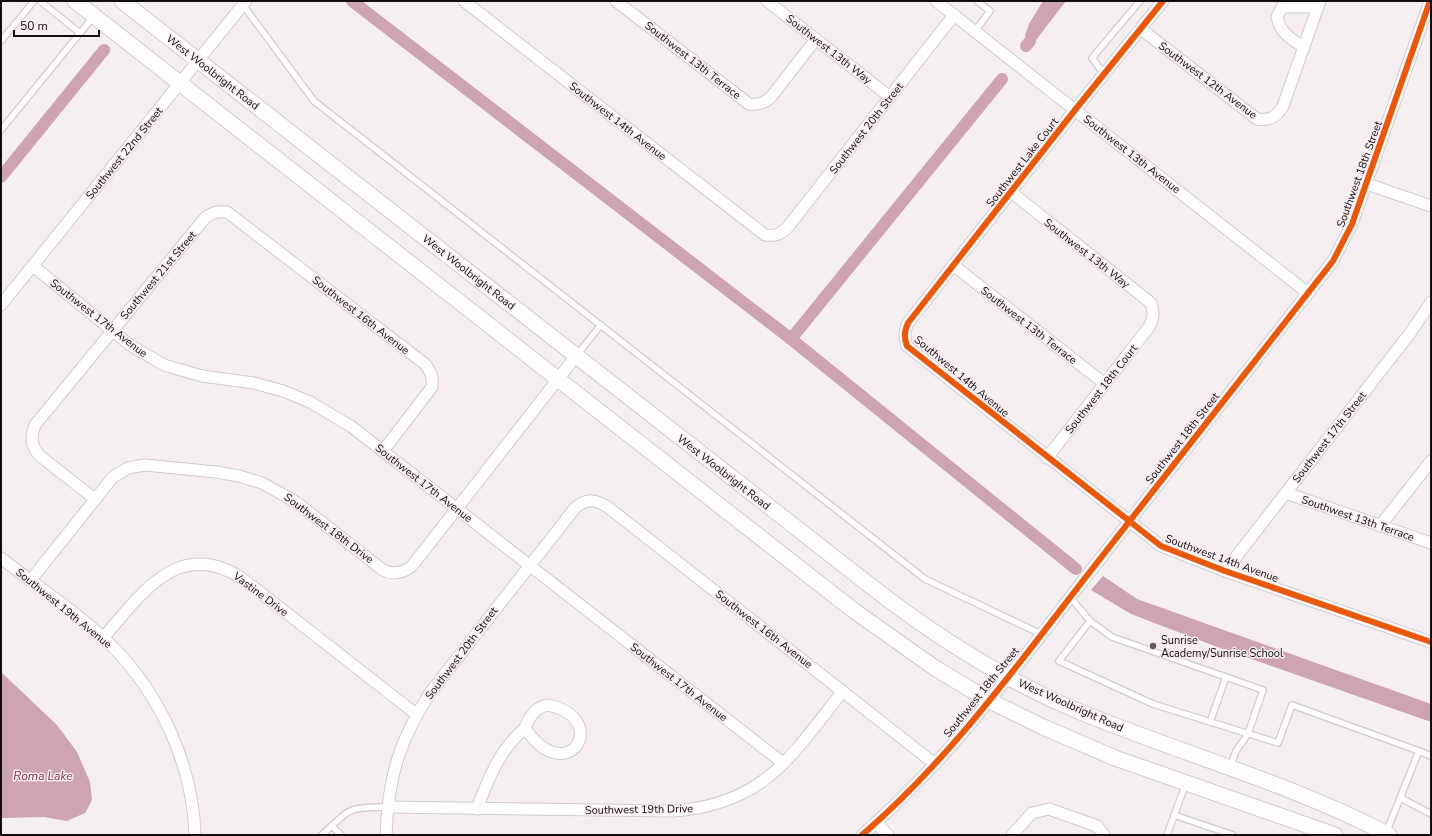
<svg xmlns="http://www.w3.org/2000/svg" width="1432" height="836" font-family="'Nunito Sans',sans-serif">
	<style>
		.water { fill: #cea3b3 }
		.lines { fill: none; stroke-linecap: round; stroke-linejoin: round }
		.canal { stroke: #cea3b3; stroke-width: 12 }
		.service-casing { stroke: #d1cccd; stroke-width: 8 }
		.minor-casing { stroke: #d1cccd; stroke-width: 13 }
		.secondary-casing { stroke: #d1cccd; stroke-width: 17 }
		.service { stroke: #fefdfd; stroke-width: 5.5 }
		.minor { stroke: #fefdfd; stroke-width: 11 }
		.secondary { stroke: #fefdfd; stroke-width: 15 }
		.cycleway-casing { stroke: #f7edf0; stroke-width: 8 }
		.cycleway { stroke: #e8590c; stroke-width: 6 }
		.poi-dot { fill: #615d5f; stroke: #f7edf0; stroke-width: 1.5 }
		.labels { text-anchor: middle; stroke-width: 3; stroke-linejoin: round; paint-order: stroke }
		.street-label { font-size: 11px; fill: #120e10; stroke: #f7edf0 }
		.poi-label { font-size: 11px; fill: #120e10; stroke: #f7edf0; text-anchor: start }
		.water-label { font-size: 12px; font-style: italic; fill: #7b3251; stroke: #f7edf0 }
	</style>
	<rect width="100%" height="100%" fill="#f5eff1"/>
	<g class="water">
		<path d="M1043,1H1066L1036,40L1030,41L1025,36L1029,24Z"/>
		<path d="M1103,576L1137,599L1431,704V722L1220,648L1131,614L1091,590Z"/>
		<path d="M1,672L57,725L77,752L90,782L92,800L85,813L67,821L44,817L1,818Z"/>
	</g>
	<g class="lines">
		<g class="canal">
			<path d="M352,1L791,339L1076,569"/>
			<path d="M1026,46L1030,41"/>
			<path d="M1,177L104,50"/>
			<path d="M791,339L1002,79"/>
		</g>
		<defs>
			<g id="service">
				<path d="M40,1L80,33"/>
				<path d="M243,5L314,101L925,579L1041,634"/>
				<path d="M975,31L990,11L977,1"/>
				<path d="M1,41L34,1"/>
				<path d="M1104,74L1092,58L1140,1"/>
				<path d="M1,130L94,16"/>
				<path d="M576,356L601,325"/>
				<path d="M1070,597L1090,621L1059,661L1153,704L1278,743L1292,705L1419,751L1386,833"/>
				<path d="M1090,621L1112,637L1263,690L1248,734L1236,751L1230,767"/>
				<path d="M1210,722L1226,677"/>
				<path d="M1419,751L1431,756"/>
				<path d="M1401,798L1431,814"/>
				<path d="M1174,815L1233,835"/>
				<path d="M332,826L341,835"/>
				<path d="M322,835C351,808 347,807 388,807"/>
				<path d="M1167,835L1186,783"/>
			</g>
			<g id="minor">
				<path d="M464,1L765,235C775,236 780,235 787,228L954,15"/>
				<path d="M616,1L749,104C759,105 764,103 771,97L816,39"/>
				<path d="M767,1L890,97"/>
				<path d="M936,1L1308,293"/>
				<path d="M1163,1L1075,110L908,323C904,332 904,337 907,346L1161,546L1225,571L1431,642"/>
				<path d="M1141,29L1257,119C1269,121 1277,117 1283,106L1320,1"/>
				<path d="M1304,47C1290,39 1280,32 1277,17L1282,7H1318"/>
				<path d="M1367,184L1431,206"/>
				<path d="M1011,192L1151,303C1154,312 1154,318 1149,327L1047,458"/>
				<path d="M953,265L1105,384"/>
				<path d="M33,266L130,345L164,365L202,376L254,383L283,391L310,402L352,427L783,763"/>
				<path d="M1,305L246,1"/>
				<path d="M1286,493L1431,543"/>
				<path d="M95,499L40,456C31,446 30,438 35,425L205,218C213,212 218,211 227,212L425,364C431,372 433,377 432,387L383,451"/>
				<path d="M1380,526L1431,461"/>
				<path d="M1,558C37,586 81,615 113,647C161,696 193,766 195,835"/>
				<path d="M1225,571L1411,332L1431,302"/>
				<path d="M30,581L113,477L128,468L145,465L216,472L239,476L262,483L296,502L383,570C393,575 403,573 412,566L576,356"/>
				<path d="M103,638C141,595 178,536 243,579L416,714"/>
				<path d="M548,705C613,719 567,791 525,728C529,717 535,707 548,705Z"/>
				<path d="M388,807L673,811C764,805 791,756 843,691"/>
				<path d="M477,809C488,779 500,749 525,728"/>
				<path d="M876,823L888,835"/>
				<path d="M386,835C388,778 399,741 430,693L575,508C587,498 596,499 609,508L935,764"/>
				<path d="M862,835C947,762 1014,670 1082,582C1166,475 1250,368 1333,261L1352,224L1430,1"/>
				<path d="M1012,835L1032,813L1049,809L1097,826L1104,835"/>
			</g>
			<g id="secondary">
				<path d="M75,1L853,610L935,668L988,700L1043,727L1115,758L1335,835"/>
				<path d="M122,1L872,587C935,636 1004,680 1078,711C1182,754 1290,783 1389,835"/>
			</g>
		</defs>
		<use href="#service" class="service-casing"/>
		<use href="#minor" class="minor-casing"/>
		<use href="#secondary" class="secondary-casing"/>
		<use href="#service" class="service"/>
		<use href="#minor" class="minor"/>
		<use href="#secondary" class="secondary"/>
		<defs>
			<g id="cycleway">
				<path d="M1163,1L1075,110L908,323C904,332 904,337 907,346L1161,546L1225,571L1431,642"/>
				<path d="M862,835C947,762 1014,670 1082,582C1166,475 1250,368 1333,261L1352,224L1430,1"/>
			</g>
		</defs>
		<use href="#cycleway" class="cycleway-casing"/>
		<use href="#cycleway" class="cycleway"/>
	</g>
	<circle class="poi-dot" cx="1153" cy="646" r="4"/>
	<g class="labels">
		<g class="street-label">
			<text transform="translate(829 49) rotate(38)" y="4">Southwest 13th Way</text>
			<text transform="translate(693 60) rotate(38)" y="4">Southwest 13th Terrace</text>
			<text transform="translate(213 72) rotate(38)" y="4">West Woolbright Road</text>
			<text transform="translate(1208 80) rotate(37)" y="4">Southwest 12th Avenue</text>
			<text transform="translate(618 121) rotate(38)" y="4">Southwest 14th Avenue</text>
			<text transform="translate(866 128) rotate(-52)" y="4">Southwest 20th Street</text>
			<text transform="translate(124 153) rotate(-51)" y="4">Southwest 22nd Street</text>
			<text transform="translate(1132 154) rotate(38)" y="4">Southwest 13th Avenue</text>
			<text transform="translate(1022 162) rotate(-52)" y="4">Southwest Lake Court</text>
			<text transform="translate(1359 174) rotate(-70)" y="4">Southwest 18th Street</text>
			<text transform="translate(1087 253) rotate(38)" y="4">Southwest 13th Way</text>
			<text transform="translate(469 272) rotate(38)" y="4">West Woolbright Road</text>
			<text transform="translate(158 275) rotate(-50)" y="4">Southwest 21st Street</text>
			<text transform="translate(361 315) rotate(38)" y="4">Southwest 16th Avenue</text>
			<text transform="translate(99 318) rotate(38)" y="4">Southwest 17th Avenue</text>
			<text transform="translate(1029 325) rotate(38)" y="4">Southwest 13th Terrace</text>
			<text transform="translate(962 376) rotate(40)" y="4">Southwest 14th Avenue</text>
			<text transform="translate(1101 389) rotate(-52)" y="4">Southwest 18th Court</text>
			<text transform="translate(1329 437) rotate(-52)" y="4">Southwest 17th Street</text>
			<text transform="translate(1182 438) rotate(-52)" y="4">Southwest 18th Street</text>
			<text transform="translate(724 472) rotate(38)" y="4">West Woolbright Road</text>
			<text transform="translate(424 483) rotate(38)" y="4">Southwest 17th Avenue</text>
			<text transform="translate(1358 518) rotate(19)" y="4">Southwest 13th Terrace</text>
			<text transform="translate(329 528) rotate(37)" y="4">Southwest 18th Drive</text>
			<text transform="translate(1222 558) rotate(20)" y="4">Southwest 14th Avenue</text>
			<text transform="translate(261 594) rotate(37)" y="4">Vastine Drive</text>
			<text transform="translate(64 608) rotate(39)" y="4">Southwest 19th Avenue</text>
			<text transform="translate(764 629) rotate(38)" y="4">Southwest 16th Avenue</text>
			<text transform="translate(461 653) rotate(-53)" y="4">Southwest 20th Street</text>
			<text transform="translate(679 682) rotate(38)" y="4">Southwest 17th Avenue</text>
			<text transform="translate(981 692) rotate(-51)" y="4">Southwest 18th Street</text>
			<text transform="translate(1071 705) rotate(24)" y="4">West Woolbright Road</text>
			<text transform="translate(639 809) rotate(-1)" y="4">Southwest 19th Drive</text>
		</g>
		<g class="poi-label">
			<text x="1161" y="644">Sunrise<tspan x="1161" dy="13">Academy/Sunrise School</tspan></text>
		</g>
		<g class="water-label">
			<text x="43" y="780">Roma Lake</text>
		</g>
	</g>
	<rect width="1432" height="836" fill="none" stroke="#120e10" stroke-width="4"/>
	<path d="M14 30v6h85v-6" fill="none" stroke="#120e10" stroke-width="2"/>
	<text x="20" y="30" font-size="12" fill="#120e10" stroke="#f7edf0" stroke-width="3" paint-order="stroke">50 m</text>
</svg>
